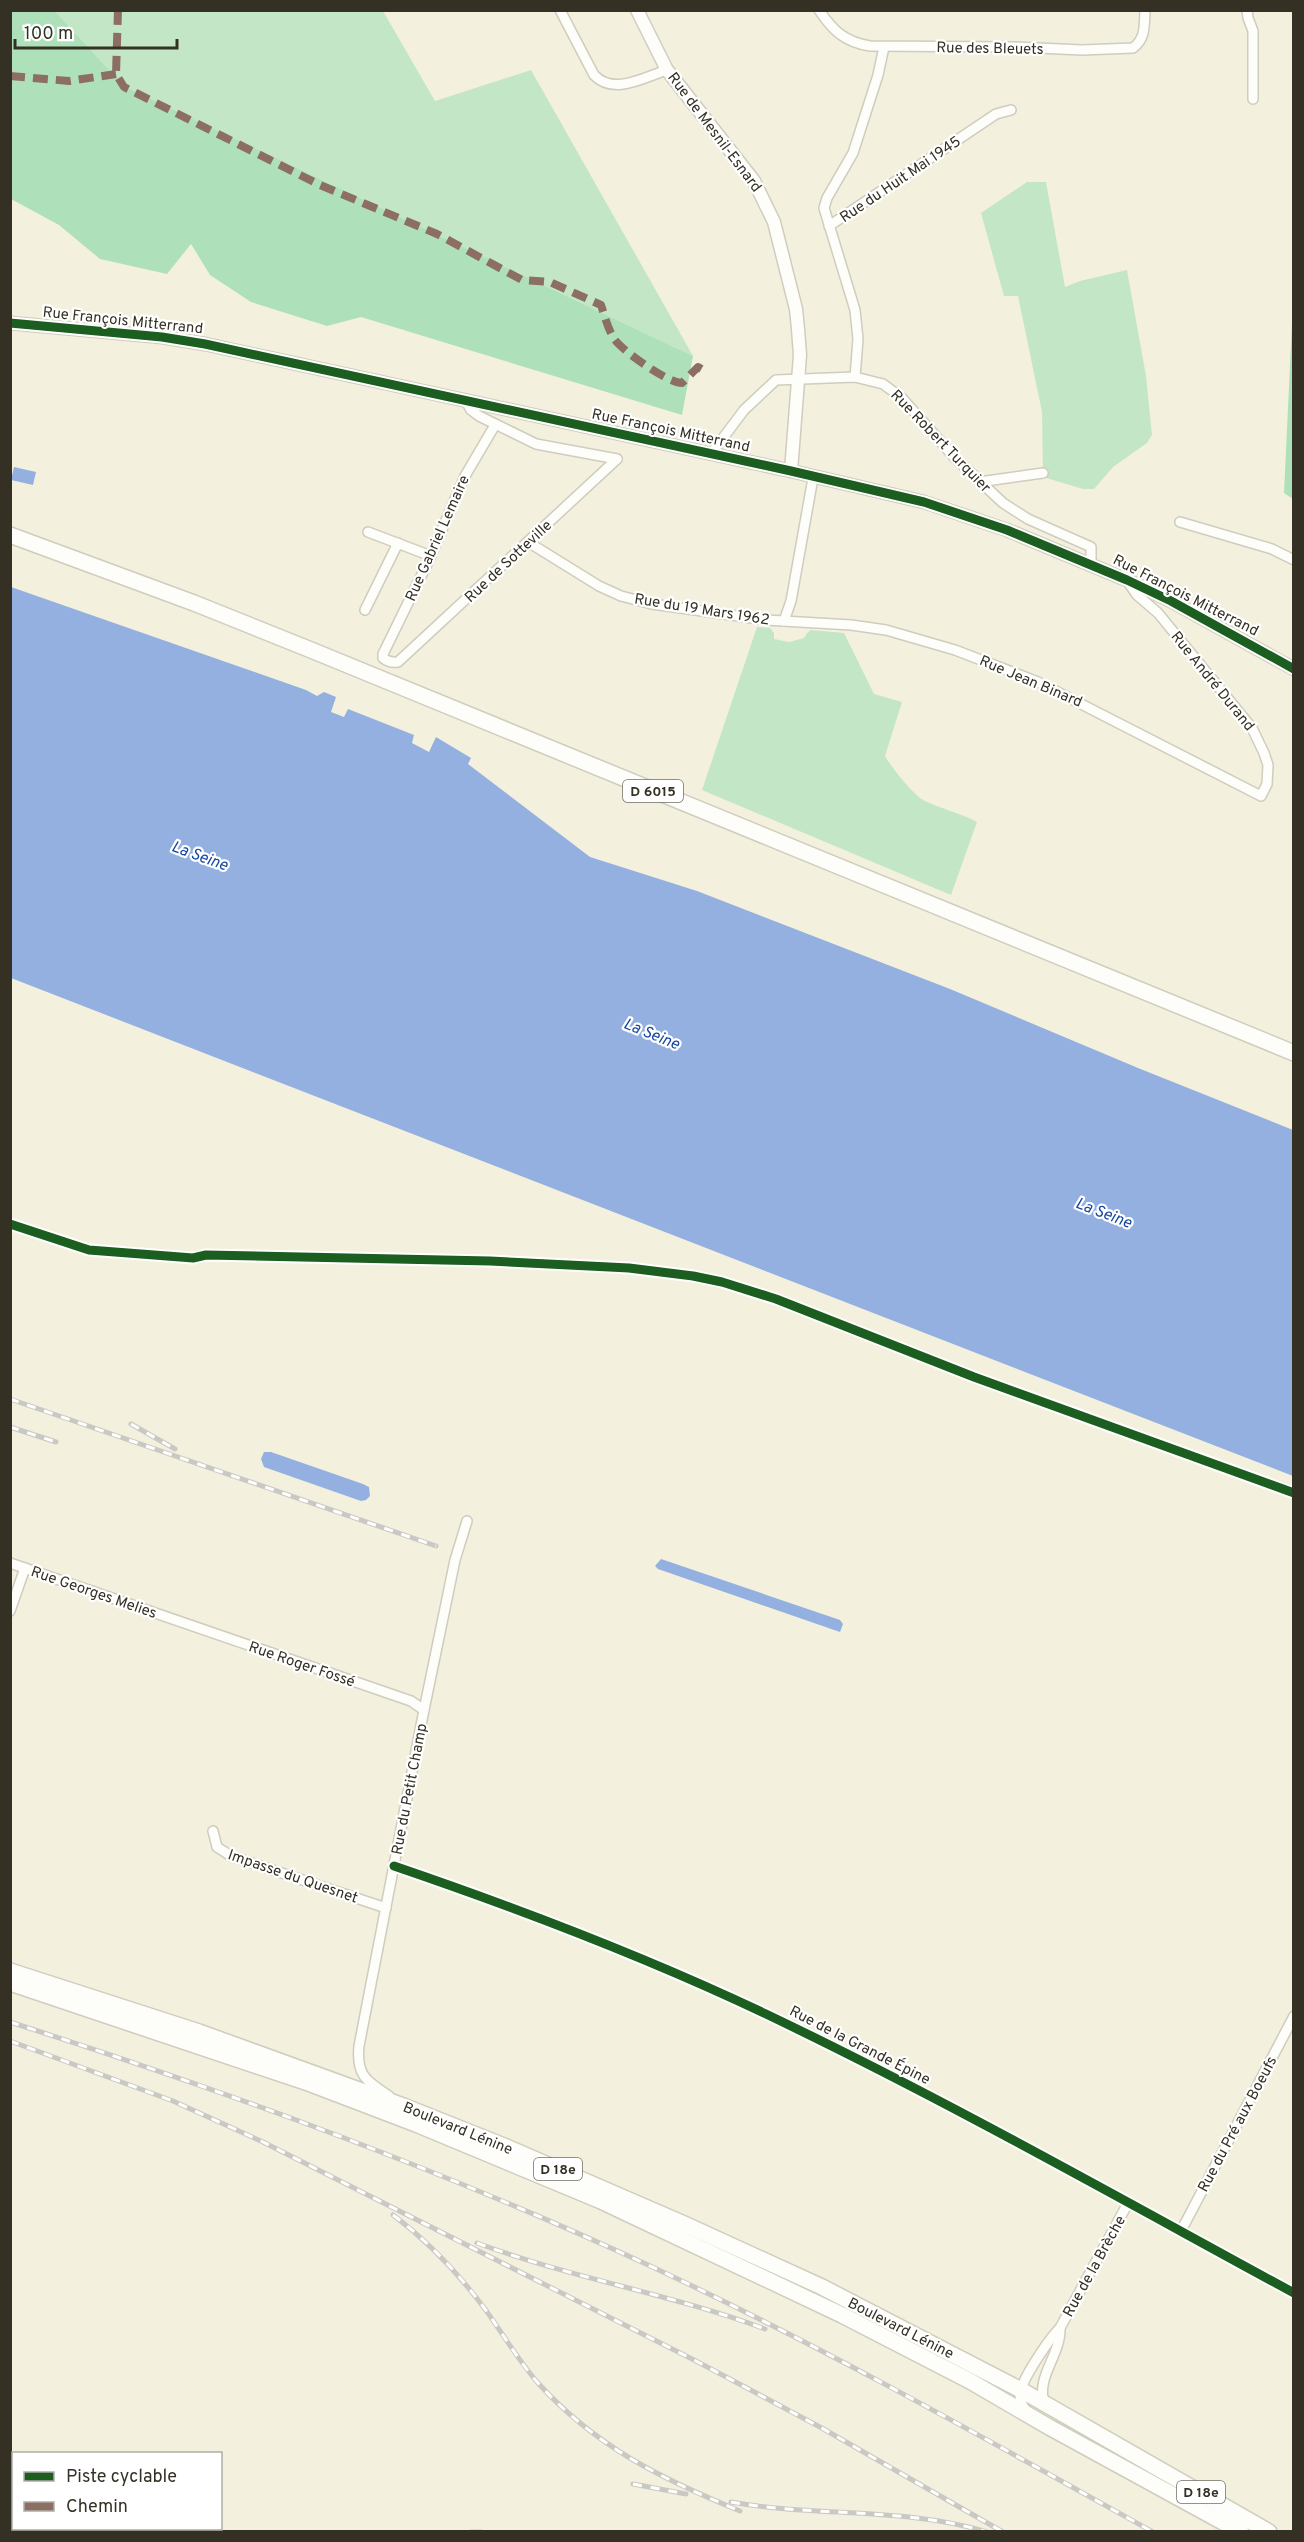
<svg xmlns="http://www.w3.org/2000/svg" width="1304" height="2542" font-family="Overpass,sans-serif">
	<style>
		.green { fill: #c3e6c7 }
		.forest { fill: #aee1ba }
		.water { fill: #93b0e0 }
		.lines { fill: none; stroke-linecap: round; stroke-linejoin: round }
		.minor-casing { stroke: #d0ccbe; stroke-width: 12 }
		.tertiary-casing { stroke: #d0ccbe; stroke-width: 15 }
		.primary-casing { stroke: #d0ccbe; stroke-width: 18 }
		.minor { stroke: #fdfdfa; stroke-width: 9 }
		.tertiary { stroke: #fdfdfa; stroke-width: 12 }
		.primary { stroke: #fdfdfa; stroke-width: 15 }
		.rail-casing { stroke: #cac8c3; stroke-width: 5 }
		.rail { stroke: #fff; stroke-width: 3; stroke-dasharray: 9; stroke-linecap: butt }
		.quiet { stroke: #8d6e63; stroke-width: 8; stroke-dasharray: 15 8; stroke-linecap: butt }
		.cycleway-casing { stroke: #fff; stroke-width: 13 }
		.cycleway { stroke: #1b5e20; stroke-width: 9 }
		.labels { text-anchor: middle; stroke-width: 4.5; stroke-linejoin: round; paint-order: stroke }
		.shield { fill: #fff; stroke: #716f66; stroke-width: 1.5 }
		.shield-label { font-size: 14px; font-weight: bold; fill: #343124 }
		.street-label { font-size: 15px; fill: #343124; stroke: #fff }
		.water-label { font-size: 16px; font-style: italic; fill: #14479f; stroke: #fff }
	</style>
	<rect width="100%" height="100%" fill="#f4f0de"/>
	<g class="green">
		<path d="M55,11H383L435,101L531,70L693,356L124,86Z"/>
		<path d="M1027,182H1046L1065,287L1080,281L1127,270L1146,376L1152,435L1147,443L1113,467L1094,489H1083L1043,477L1042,412L1018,296H1004L981,213Z"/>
		<path d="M757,627L770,628L774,633V639L789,642L804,638L807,633L811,630L844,633L874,694L902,702L885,756C892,768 913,795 925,801C942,809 960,813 977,822L951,895L702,790Z"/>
	</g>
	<g class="forest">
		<path d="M10,11H55L124,86L693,356L682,415L361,317L327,326L251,302L210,275L191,244L167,274L100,259L59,225L11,199Z"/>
		<path d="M1293,301L1294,499H1293L1284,493Z"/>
	</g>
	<g class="water">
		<path d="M14,467L36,472L33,485L11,480Z"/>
		<path d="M11,587L306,690L317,696L324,692L336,697L331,712L344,717L348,709L414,735L412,743L429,752L436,737L471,758L468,764L590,857L697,891L950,989L1138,1068L1293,1130V1476L11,978Z"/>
		<path d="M264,1452H271L363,1484L369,1487L370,1496L366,1500L361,1501L264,1467L261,1459Z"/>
		<path d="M661,1559L840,1620L843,1624L840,1632L658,1569L655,1566Z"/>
	</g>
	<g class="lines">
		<defs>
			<g id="minor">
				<path d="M560,10L594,75C614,96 644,77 667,70"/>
				<path d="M819,10C833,31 845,42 870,46L1014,47L1082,50L1133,48C1146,38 1144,26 1145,10"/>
				<path d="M1247,10L1248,18L1253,31V99"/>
				<path d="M829,226L996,114L1011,110"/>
				<path d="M855,377L858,339L855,310L824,208L827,198L853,153L878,75L884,47"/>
				<path d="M466,401L471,410L479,416L536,444L617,459"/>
				<path d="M495,425L465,476L428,562L383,654V658C388,662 392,663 398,662L617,459"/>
				<path d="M711,454L744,410L776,380L855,377L883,384L902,398L955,458L1003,503L1028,519L1091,547V564"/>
				<path d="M979,482L1043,473"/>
				<path d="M1180,522L1272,549L1294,560"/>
				<path d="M368,532L431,556"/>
				<path d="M528,542L599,586L621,596L652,604L766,620L851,625L886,630L955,650L1038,682L1261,796L1267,784L1268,765L1264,753L1252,728L1158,613L1137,595L1128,582"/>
				<path d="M365,610L398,543"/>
				<path d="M784,621L791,601L813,478"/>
				<path d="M10,1224L89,1250L193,1258L206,1255"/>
				<path d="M10,1563L411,1701L424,1710"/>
				<path d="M10,1611L25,1568"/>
				<path d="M213,1831L217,1847L231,1856L386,1908"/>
				<path d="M394,1866C520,1909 646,1957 766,2014C946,2100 1119,2198 1294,2293"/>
				<path d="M389,2096C366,2081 356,2075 359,2046L424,1710L455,1560L467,1521"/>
				<path d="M1181,2231L1294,2016"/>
				<path d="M1044,2403C1036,2376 1061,2355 1060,2328"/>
				<path d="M1027,2412C1023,2407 1020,2401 1020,2395C1020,2381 1050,2338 1060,2328L1128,2203"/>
			</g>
			<g id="tertiary">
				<path d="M637,10L667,70L754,181L774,222L796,309L798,329L800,355L791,471"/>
				<path d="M10,323L162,337L205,344L791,471L924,502L1007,530L1127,580L1171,601L1294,669"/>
			</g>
			<g id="primary">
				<path d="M10,535L194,603L311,650L1294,1053"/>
				<path d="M10,1971L199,2032L406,2107L504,2146L684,2224L822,2287L1021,2390L1269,2532"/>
				<path d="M10,1983L311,2084L416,2124L601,2201L842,2315L970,2381L1049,2427L1241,2532"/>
			</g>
		</defs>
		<use href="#minor" class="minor-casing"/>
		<use href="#tertiary" class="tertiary-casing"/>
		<use href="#primary" class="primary-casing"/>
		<use href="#minor" class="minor"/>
		<use href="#tertiary" class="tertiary"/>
		<use href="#primary" class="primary"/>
		<defs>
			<g id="rail">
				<path d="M10,1399L436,1546"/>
				<path d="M131,1424L175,1449"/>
				<path d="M10,1427L56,1442"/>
				<path d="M10,2022C228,2092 438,2168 646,2264C820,2345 986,2439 1153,2532"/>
				<path d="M10,2041L173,2101L263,2142L696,2361L820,2427L1003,2532"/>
				<path d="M393,2215C429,2242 458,2273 485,2309C503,2334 518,2360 538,2383C596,2447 662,2479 740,2511"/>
				<path d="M477,2243C571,2278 671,2294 765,2329"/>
				<path d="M633,2484L686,2494"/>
				<path d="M731,2502C815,2517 904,2507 987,2532"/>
				<path d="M10,2506L14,2507"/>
				<path d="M114,2528L138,2532"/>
				<path d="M471,2532H481"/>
			</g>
		</defs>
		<use href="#rail" class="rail-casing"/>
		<use href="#rail" class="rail"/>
		<g class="quiet">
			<path d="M118,10L116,74L124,87L320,185L437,234L522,280L550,282L601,305C605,317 608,330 615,340C624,352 668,383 682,383L698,367L703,370"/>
			<path d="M10,76L69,81L116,74"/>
		</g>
		<defs>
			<g id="cycleway">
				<path d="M10,323L162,337L205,344L791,471L924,502L1007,530L1127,580L1171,601L1294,669"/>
				<path d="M10,1224L89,1250L193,1258L206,1255L490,1261L629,1268L693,1276L722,1282L776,1299L974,1377L1294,1493"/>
				<path d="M394,1866C520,1909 646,1957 766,2014C946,2100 1119,2198 1294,2293"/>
			</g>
		</defs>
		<use href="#cycleway" class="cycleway-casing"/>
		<use href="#cycleway" class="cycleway"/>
	</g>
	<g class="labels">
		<g class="shield">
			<rect x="623" y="780" width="60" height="22" rx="4.5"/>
			<rect x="534" y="2158" width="48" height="22" rx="4.5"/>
			<rect x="1177" y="2481" width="48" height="22" rx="4.5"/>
		</g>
		<g class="shield-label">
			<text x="653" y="796">D 6015</text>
			<text x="558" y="2174">D 18e</text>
			<text x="1201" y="2497">D 18e</text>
		</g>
		<g class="street-label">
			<text transform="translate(990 48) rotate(1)" y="5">Rue des Bleuets</text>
			<text transform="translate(715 132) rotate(53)" y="5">Rue de Mesnil-Esnard</text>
			<text transform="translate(900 179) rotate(-34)" y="5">Rue du Huit Mai 1945</text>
			<text transform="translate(123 320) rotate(6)" y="5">Rue François Mitterrand</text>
			<text transform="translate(671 430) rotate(12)" y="5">Rue François Mitterrand</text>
			<text transform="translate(941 441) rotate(46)" y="5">Rue Robert Turquier</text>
			<text transform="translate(437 538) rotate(-66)" y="5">Rue Gabriel Lemaire</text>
			<text transform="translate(508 561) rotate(-43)" y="5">Rue de Sotteville</text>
			<text transform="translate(1186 595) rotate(27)" y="5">Rue François Mitterrand</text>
			<text transform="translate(702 609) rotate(9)" y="5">Rue du 19 Mars 1962</text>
			<text transform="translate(1031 681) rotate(23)" y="5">Rue Jean Binard</text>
			<text transform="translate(1213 681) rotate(51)" y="5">Rue André Durand</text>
			<text transform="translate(94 1592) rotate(19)" y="5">Rue Georges Melies</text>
			<text transform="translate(302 1664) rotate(19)" y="5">Rue Roger Fossé</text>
			<text transform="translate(409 1789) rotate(-79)" y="5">Rue du Petit Champ</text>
			<text transform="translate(293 1876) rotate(19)" y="5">Impasse du Quesnet</text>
			<text transform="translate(860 2045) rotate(27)" y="5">Rue de la Grande Épine</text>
			<text transform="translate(1237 2124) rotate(-62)" y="5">Rue du Pré aux Boeufs</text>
			<text transform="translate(458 2128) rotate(22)" y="5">Boulevard Lénine</text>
			<text transform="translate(1094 2266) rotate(-61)" y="5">Rue de la Brèche</text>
			<text transform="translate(901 2328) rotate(27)" y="5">Boulevard Lénine</text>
		</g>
		<g class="water-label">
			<text transform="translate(200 855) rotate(20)" y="6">La Seine</text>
			<text transform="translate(652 1033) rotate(22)" y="6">La Seine</text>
			<text transform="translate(1104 1212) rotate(21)" y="6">La Seine</text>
		</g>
	</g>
	<rect width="1304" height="2542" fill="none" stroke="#343124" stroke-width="24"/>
	<rect x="12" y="2452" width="210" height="78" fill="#ffffff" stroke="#aeada7" stroke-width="1.5"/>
	<rect x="24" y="2472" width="30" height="9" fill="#1b5e20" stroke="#aeada7" stroke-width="1.5"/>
	<text x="66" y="2482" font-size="18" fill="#343124">Piste cyclable</text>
	<rect x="24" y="2502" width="30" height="9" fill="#8d6e63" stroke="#aeada7" stroke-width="1.5"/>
	<text x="66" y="2512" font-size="18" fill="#343124">Chemin</text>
	<path d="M15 39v9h162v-9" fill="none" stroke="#343124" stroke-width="3"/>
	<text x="24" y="39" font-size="18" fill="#343124" stroke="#ffffff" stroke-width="4.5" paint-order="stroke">100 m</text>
</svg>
